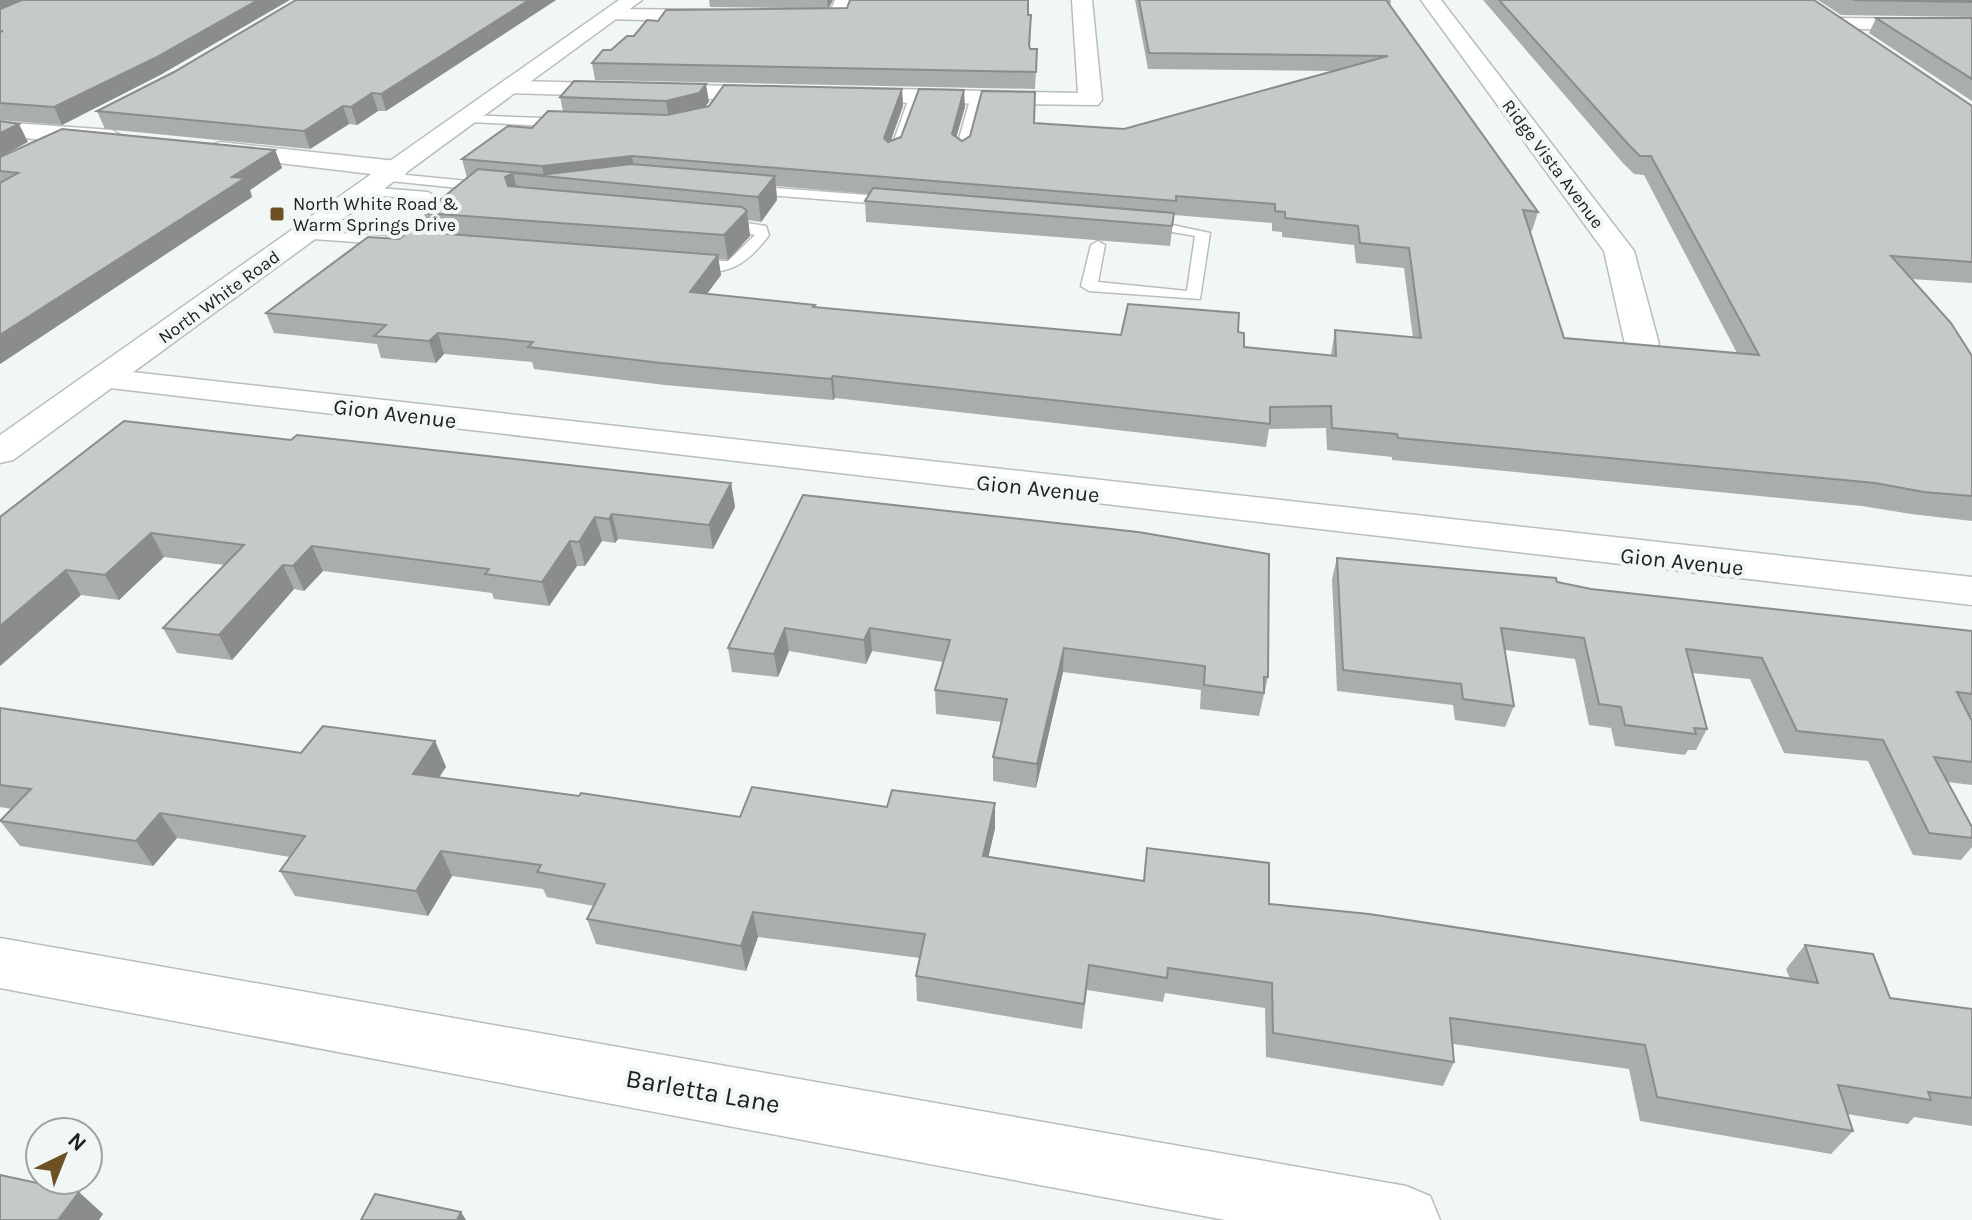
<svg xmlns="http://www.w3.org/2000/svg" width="1972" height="1220" font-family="Karla,sans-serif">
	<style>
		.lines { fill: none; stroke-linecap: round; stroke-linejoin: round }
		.lane-casing { stroke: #b8bebb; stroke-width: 3 }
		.street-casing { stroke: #b8bebb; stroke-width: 3 }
		.secondary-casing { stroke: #b8bebb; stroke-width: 3 }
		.lane { fill: #fff; fill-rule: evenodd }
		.street { fill: #fff; fill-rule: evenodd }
		.secondary { fill: #fff; fill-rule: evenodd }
		.wall { fill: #a9aeaa; fill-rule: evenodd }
		.shaded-wall { fill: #8a8d8b }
		.building { fill: #c5cac6; stroke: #8a8d8b; stroke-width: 2 }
		.poi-dot { fill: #6c5123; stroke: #f1f7f4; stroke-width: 3 }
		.labels { text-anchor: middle; stroke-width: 8; stroke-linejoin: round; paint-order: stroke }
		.far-street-label { font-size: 18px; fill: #202221; stroke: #f1f7f4 }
		.far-poi-label { font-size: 18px; fill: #202221; stroke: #f1f7f4; text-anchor: start }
		.street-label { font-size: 22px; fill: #202221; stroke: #f1f7f4 }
		.near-street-label { font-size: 26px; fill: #202221; stroke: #f1f7f4 }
	</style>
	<rect width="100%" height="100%" fill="#f1f7f4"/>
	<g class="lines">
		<defs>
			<g id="lane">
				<path d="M910,95L920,97L899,154L888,157Z"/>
				<path d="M971,96L981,98L967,153L961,157L955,153Z"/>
				<path d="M466,115L568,119L574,123L568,127L470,122L464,118Z"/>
				<path d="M386,173L488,183L495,187L488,191L381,180L379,177Z"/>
				<path d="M749,186L894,197L901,201L894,205L744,193V187Z"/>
				<path d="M366,187L428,192L435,196L428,200L361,194L359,191Z"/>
				<path d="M722,219L766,226L769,235C747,265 726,278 688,269V263L693,261H728L755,235L717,226L715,223Z"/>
				<path d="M1144,219L1210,233L1200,299L1089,291L1081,286L1091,245L1098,241L1105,245L1098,282L1187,291L1195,236L1139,226V220Z"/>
				<path d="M305,231L396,237L403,241L396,245L300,238V232Z"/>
			</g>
			<g id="street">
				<path d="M835,0H855L845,22L791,23L781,17L791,11L830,12Z"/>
				<path d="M1072,0H1092L1102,100L1098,105L845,102L833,95L845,88L1078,93Z"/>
				<path d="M1421,0H1441L1634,251L1659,344L1654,351L1642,354L1630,351L1625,344L1604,251Z"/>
				<path d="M612,9L722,10L732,16L722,22L605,19L602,15Z"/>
				<path d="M1835,18L1932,19L1942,25L1932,31L1828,28L1825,24L1828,20Z"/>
				<path d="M513,81L780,87L792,94L780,101L505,93L501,88Z"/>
				<path d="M0,122L112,130L125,138L112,146L0,136Z"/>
				<path d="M220,142L396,161L405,163L409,169L405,175L396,177L211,155L207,150L211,145Z"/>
				<path d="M105,369L1972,577V605L93,386L88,379L93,372Z"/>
				<path d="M0,938L1406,1186L1430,1196L1440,1220H1225L0,988Z"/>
			</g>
			<path id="secondary" d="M619,0H642L13,460L0,463V435Z"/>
		</defs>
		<use href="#lane" class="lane-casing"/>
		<use href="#street" class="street-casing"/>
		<use href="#secondary" class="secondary-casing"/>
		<use href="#lane" class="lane"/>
		<use href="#street" class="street"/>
		<use href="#secondary" class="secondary"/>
	</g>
	<g class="wall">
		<path d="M0,0L162,74L62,125L0,120Z"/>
		<path d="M296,0H556L386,111H378L357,125L349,124L310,149L105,129L97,111L174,72Z"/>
		<path d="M709,0H833L829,8L1031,15L1030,48V49H1037L1035,89L595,80L592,63L658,21L788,8L710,7Z"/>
		<path d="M1135,0H1391L1390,6L1538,212L1532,231H1530L1564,338L1737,353L1644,175L1634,174L1622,162L1483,0H1814L1972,106V283L1911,279L1972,356V521L1911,514L1862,506L1392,460V457L1327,450L1326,428L1269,429L1266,447L835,398L833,400L665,385L534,369L532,362L444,354L436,363L381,358L377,344L274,333L266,313L399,239L430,233L424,213L467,178L462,159L532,128L563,111L560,97L709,102L705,106L902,89L903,106L891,141L965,107L956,137L962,141L1034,123L1124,129L1332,71L1148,69ZM776,186L869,194L865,201L866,222L1170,246L1174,215L1272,223V231L1282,232V237L1354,245L1356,263L1404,268L1413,338L1335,330L1331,355L1244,347L1238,332L1121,335L815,308V305L707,294L721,275L718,259L728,260L750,236L748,220L761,222L777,200Z"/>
		<path d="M1818,0H1972V17L1841,15Z"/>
		<path d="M1876,18H1972V101L1869,33Z"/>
		<path d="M275,150L282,168L250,190L252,197L0,364V157Z"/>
		<path d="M291,440L731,483L735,507L713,549L618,539L615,543L602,541L585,566H577L549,606L494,599L492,593L323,571L304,591L294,589L232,660L177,653L163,628L224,565L164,557L119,600L81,595L0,666V517Z"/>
		<path d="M803,495L1268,677L1259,716L1200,709L1201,690L1063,672L1036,788L993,781V757L1002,722L936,714L935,690L943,662L872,651L866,664L789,651L778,677L732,672L728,648Z"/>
		<path d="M1337,558L1557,582L1591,589L1972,631V717H1970L1972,721V785L1947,782L1972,827V847L1961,860L1913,855L1868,761L1784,753L1750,679L1692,673L1707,729L1696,750H1688L1685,755L1615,746L1611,728L1589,725L1575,659L1505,650L1514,706L1505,727L1455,720L1453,705L1337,691L1332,579Z"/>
		<path d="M0,708L301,753L435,741L446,767L439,778L740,817L995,828L988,857L1269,904L1790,979L1786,969L1805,945L1890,998L1972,1009V1126L1914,1117L1908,1124L1847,1114L1853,1131L1831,1154L1640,1121L1629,1069L1453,1044L1454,1062L1443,1086L1266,1057L1265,1008L1165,993L1163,1002L1087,990L1082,1029L917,1001L916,976L920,958L758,937L746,971L596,944L587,919L594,906L547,897L543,889L452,876L428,916L295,896L280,871L290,857L177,838L153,866L20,846L0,821L12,809L0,807Z"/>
	</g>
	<g class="shaded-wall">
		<path d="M0,0H24L0,10Z"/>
		<path d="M258,0H290L162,74L62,125L54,107Z"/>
		<path d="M529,0H556L386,111L381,94Z"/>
		<path d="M827,0H833L828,9Z"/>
		<path d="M706,84L709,102L701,111L669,119L666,101Z"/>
		<path d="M902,89L903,106L885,156L884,138Z"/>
		<path d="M964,90L965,107L952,152V134Z"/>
		<path d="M372,93L378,111L357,125L351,107Z"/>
		<path d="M343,106L349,124L310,149L304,131Z"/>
		<path d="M19,124L28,142L0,157V133Z"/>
		<path d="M275,150L282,168L250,190L252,197L0,364V335L232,177Z"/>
		<path d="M632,156L635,174L544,176L542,166Z"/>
		<path d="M513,173L519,197L511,201L505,177Z"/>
		<path d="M775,176L777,200L761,222L758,197Z"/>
		<path d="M747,211L750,236L728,260L724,235Z"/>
		<path d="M718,255L721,275L693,312L690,292Z"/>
		<path d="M438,333L444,354L436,363L429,341Z"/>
		<path d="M833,376L835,398L833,400L831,379Z"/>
		<path d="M731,483L735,507L713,549L709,525Z"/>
		<path d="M612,514L618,539L615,543L609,519Z"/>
		<path d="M595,517L602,541L585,566L579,542Z"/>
		<path d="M151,533L164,557L119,600L105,575Z"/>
		<path d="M570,541L577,566L549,606L542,582Z"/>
		<path d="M312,546L323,571L304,591L293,566Z"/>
		<path d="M283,565L294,589L232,660L219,635Z"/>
		<path d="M66,570L81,595L0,666V626Z"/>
		<path d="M785,628L789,651L778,677L774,654Z"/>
		<path d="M870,628L872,651L866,664L864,640Z"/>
		<path d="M1064,648L1063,672L1036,788L1037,764Z"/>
		<path d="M435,741L446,767L424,799L413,774Z"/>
		<path d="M995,803V828L983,881V856Z"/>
		<path d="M160,813L177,838L153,866L136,841Z"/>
		<path d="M441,851L452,876L428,916L416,891Z"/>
		<path d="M753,912L758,937L746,971L741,946Z"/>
		<path d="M79,1192L103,1214L99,1220H58Z"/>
		<path d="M461,1212L466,1220H457Z"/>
	</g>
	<g class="building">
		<path d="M22,0H258L155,58L54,107L0,103V32L3,31H0V9Z"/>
		<path d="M296,0H529L381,94L372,93L351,107L343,106L304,131L97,111L174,72Z"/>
		<path d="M850,0H1028V15H1031L1029,45L1030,49H1037L1036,72L592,63L603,50H611L627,36H634L647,20L658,21L666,10L847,8Z"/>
		<path d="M1139,0H1386L1538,212L1523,210L1564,338L1759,355L1651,156H1640L1628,144L1499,0H1814L1972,106V262L1891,256L1951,323L1972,356V496L1924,492L1875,483L1398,438L1397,434L1332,428L1331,406L1270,407V424L833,376L831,379L661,363L528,347L533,342L438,333L429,341L374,336L386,325L266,313L368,237L399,239L409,231L718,255L690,292L815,305L813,307L1121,335L1128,304L1239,313L1238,332L1244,333V347L1336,356L1335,330L1421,338L1409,248L1360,243L1358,226L1285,218V212L1275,211V204L1176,196V201L632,156L542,166L462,159L508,126L532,128L548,111L667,115L709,106L724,85L902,89L884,138L888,142L901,137L919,89L964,90L952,134L962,141L970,136L982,91L1035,92L1034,123L1124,129L1388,56L1149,53Z"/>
		<path d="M1853,0H1972V2Z"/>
		<path d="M1876,18H1972V79Z"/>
		<path d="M574,81L706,84L699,93L666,101L560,97Z"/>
		<path d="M0,121L19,124L0,133Z"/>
		<path d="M62,129L275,150L232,177L245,178L0,335V183L18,173L0,171V157Z"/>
		<path d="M631,164L775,176L758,197L513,173L505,177L508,186L742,207L747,211L724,235L424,213L478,169L541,175Z"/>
		<path d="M873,188L1174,213L1172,226L865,201Z"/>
		<path d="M124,421L291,440L297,435L731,483L709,525L612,514L609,519L595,517L579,542L570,541L542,582L485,574L489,569L312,546L293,566L283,565L219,635L163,628L244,545L151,533L105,575L66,570L0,626V517Z"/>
		<path d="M803,495L1138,532L1269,554L1268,677H1264V693L1204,685L1205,666L1064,648L1037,764L993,757L1007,699L935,690L950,640L870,628L864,640L785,628L774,654L728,648Z"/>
		<path d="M1337,558L1556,578L1557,582L1591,589L1972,631V694L1957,692L1972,721V762L1934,757L1972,827V838L1929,833L1883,740L1797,731L1762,658L1686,649L1707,729L1694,728L1696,734L1625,725L1621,707L1599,704L1584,638L1501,628L1514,706L1463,699L1461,684L1343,670Z"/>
		<path d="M0,708L301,753L323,726L435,741L413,774L579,796L581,793L740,817L752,787L887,807L892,790L995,803L983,856L1144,881L1147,848L1269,863V904L1369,914L1818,983L1805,945L1873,954L1890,998L1972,1009V1098L1928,1092L1931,1100L1838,1085L1853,1131L1657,1097L1645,1045L1450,1018L1454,1062L1273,1033L1272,983L1168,968L1167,978L1089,965L1084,1004L916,976L925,934L753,912L741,946L587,919L605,884L537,872L541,865L441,851L416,891L280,871L305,836L160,813L136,841L0,821L31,789L0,785Z"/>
		<path d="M0,1175L79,1192L58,1220H0Z"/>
		<path d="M375,1194L461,1212L457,1220H361Z"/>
	</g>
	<rect class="poi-dot" x="269" y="206" width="16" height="16" rx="4"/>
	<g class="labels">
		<g class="far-street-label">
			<text transform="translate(1553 164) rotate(53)" y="6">Ridge Vista Avenue</text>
			<text transform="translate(219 297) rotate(-36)" y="6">North White Road</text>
		</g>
		<g class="far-poi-label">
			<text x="293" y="210">North White Road &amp;<tspan x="293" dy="21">Warm Springs Drive</tspan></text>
		</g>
		<g class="street-label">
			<text transform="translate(395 413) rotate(7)" y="8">Gion Avenue</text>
			<text transform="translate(1038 488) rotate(6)" y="8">Gion Avenue</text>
			<text transform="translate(1682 561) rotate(6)" y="8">Gion Avenue</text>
		</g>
		<g class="near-street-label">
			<text transform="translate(703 1091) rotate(10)" y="9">Barletta Lane</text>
		</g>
	</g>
	<g transform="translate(64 1156) rotate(43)"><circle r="38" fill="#f1f7f4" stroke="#9da2a0" stroke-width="2"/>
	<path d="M0-6L14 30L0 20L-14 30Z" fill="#6c5123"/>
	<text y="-12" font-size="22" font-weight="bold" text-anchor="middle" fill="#202221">N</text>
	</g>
</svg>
